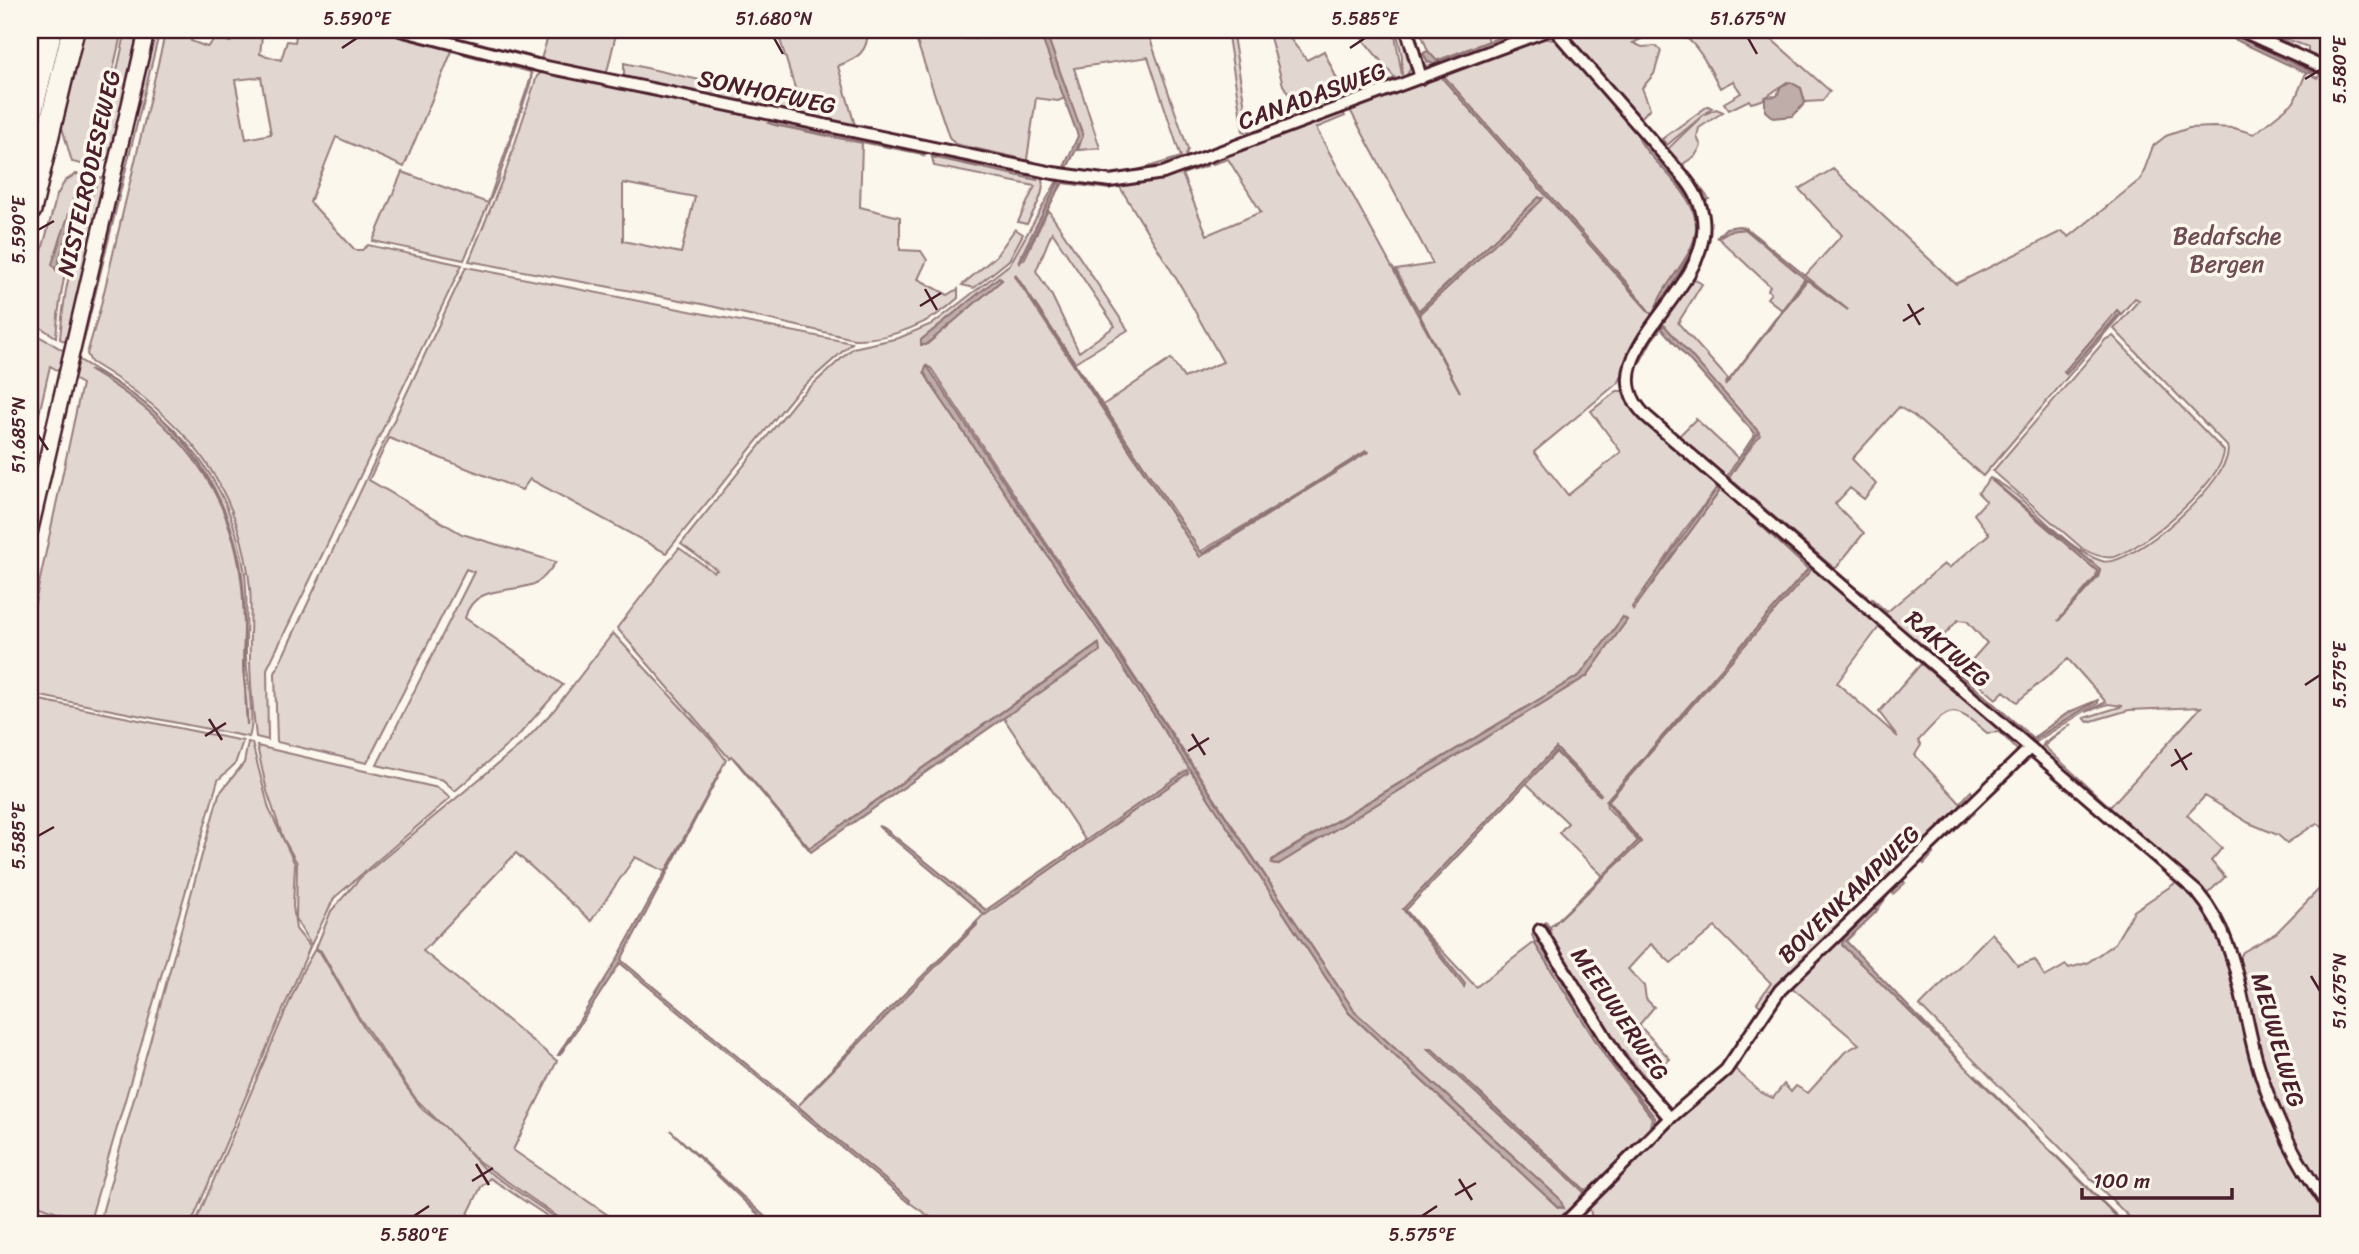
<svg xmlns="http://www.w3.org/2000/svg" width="2359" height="1254" font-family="Sriracha,sans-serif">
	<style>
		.green { fill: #e2d7d0; stroke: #967b7e; stroke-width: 2; fill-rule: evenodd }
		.water { fill: #bfadaa; stroke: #907477; stroke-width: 2 }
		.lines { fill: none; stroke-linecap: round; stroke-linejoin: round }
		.stream { stroke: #907477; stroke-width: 2.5 }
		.minor-casing { stroke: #4a1f2b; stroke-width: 16 }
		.tertiary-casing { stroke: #4a1f2b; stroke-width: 19 }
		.motorway-casing { stroke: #4a1f2b; stroke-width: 26 }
		.minor { stroke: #fbf7ec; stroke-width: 10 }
		.tertiary { stroke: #fbf7ec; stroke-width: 14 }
		.motorway { stroke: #fbf7ec; stroke-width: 21 }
		.ticks { fill: none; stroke: #4a1f2b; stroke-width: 2.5 }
		.labels { text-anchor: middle; stroke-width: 7; stroke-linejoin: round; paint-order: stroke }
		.street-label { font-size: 24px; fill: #4a1f2b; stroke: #fbf7ec }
		.park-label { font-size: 24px; fill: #704d54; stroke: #fbf7ec }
		.neatline { fill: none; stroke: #4a1f2b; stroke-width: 2.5 }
		.ticks-label { font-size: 18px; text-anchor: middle; fill: #4a1f2b }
	</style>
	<rect width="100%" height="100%" fill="#fbf7ec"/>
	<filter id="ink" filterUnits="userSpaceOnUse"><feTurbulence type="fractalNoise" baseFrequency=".0143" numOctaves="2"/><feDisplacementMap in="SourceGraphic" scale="14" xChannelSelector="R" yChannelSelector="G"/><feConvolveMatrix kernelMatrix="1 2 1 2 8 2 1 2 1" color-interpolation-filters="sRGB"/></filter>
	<g filter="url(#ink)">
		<g class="green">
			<path d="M85,30H122L99,133L97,163L91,166L72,162L61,124Z"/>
			<path d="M126,30H140L110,156L102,162L104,129Z"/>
			<path d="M152,30H160L81,352L77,349Z"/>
			<path d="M166,30H190L191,41L207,47L218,37L230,42L245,30L262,36L260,54L281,60L287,41L295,42L297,30H383L389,34L391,31L486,57L489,61L452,51L404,167L336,137L310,202L355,250H362L368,245L462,265L267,669L268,740L256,737C253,711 250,684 250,657C249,634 252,611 250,588C239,479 181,416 91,362L87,354L100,309ZM261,77L271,134L246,139L235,80Z"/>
			<path d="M550,30H617L606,76L473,45V41L541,59Z"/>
			<path d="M777,30H868C868,52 858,58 838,66L856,129L755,108V92L799,101Z"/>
			<path d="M913,30H935L938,39L1021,38L1041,34L1065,98L1058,101L1036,98L1027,159L1023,164L925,143L926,140L1023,159L955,144L949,137Z"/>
			<path d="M1045,30H1147L1188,149L1184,161L1131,175L1135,171L1181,157L1148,57L1074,68L1100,148L1078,150L1083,135Z"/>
			<path d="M1227,30H1232L1249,131H1256L1255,137L1243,131Z"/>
			<path d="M1268,30H1283L1307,60L1324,51L1347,101L1268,132L1265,127L1301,113L1283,85Z"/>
			<path d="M1355,30H1394L1402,75V56L1396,30H1404L1412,65L1406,77L1357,98L1355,93L1395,78Z"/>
			<path d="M1410,30H1416L1418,54L1423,53L1428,62L1434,64L1529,30H1539L1434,68C1415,66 1413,45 1410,30Z"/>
			<path d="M1420,30H1485L1489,41L1436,61L1428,51Z"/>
			<path d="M1568,30H1761L1830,91L1822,101L1805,102L1801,88L1787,82L1762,100L1751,103L1749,100L1729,110L1724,103L1741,93L1733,81L1720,88C1710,69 1692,28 1665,31C1654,32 1643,38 1633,43L1642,47L1656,46L1661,51L1654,74L1642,88L1650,108L1642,117L1635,118L1567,37Z"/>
			<path d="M2224,30H2232L2315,67L2313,76L2317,78L2324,71L2329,74V79L2323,76L2321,79L2329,84V832L2317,823L2287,843L2278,835L2249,823L2205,796L2187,815L2222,848L2211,861L2225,877L2208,893H2202L2044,755L2041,749L2044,743L2071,724L2044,746L2110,807L2201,707L2129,710L2088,722L2084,718L2123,706L2108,704L2086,712L2106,702L2068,659L2017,702L2004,691L1996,699L1963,670L1987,643L1967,621L1958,620L1930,650L1944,664H1947L1942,667L1870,604L1872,599L1887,612L1944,564L1949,568L1989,534L1974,514L1986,501L1978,493L1990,478C2030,496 2059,547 2102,561C2130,570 2238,475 2227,446L2114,329L2139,300L2135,298L1983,476L1914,416L1899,407L1852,459L1876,484L1864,499L1850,488L1835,504L1864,533L1835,569L1734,482L1848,581L1850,580L1851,585L1867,595L1859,596L1654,419L1656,416L1679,436L1696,419L1739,459L1728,478L1760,435L1664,325L1652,340L1635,372L1634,391L1650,411L1648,413C1638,404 1631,393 1631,380C1632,352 1681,288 1698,262L1700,264L1694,279L1702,284L1678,323L1728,379L1725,385L1807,280L1848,310L1806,277L1782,310L1767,298L1771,293L1768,290L1770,286L1718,238L1729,231L1745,229L1804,277L1842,235L1799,189L1833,169L1956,284L2062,231L2069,237L2141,179L2153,146L2166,136L2189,128L2213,127L2234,128L2254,134L2294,102L2306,73L2313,72ZM2117,311L2119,314L2066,374L2064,372ZM1991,480L2100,569L2098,577L2058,621L2096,577L2098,571Z"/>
			<path d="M2250,30H2329V56L2325,64L2308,56V47L2268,32L2297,47L2294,50Z"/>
			<path d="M1542,38L1554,40L1565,47L1690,190L1702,219L1701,237L1695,255L1632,353L1619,382L1534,452L1568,495L1621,452L1591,411L1617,391H1624L1641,416L1879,621V627L1837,683L1898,737L1879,712L1921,664L1992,724L1916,659L1921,657L2018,741C2023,753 2010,764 2001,769L2018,751L2000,732L1987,733C1950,701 1949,708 1918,741L1921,745L1915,755L1960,803L1971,791L1974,797L1783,983L1763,1009L1757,1003L1771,983L1715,927L1671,963L1651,944L1628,969L1644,986L1646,999L1654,1007L1639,1025L1670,1059L1648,1080L1623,1051L1651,1084L1647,1090L1620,1056L1544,932L1543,925L1546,922L1551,930L1550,927L1641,842L1608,801L1811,569L1815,571L1728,495L1808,569L1606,801L1607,807L1638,841L1603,876L1559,833L1568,823L1526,783L1556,752L1599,795L1601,794L1556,748L1403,909L1464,987L1411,918L1476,987L1535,942L1532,935L1537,930C1567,978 1594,1030 1628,1076C1639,1090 1668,1108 1657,1128L1561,1224H1550L1554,1219L1551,1217L1543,1224H940L910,1203L798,1106L984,914L1188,771L1086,841L1003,717L1099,651L1098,644L809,848L739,764L731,756L729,758L617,628L679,548L714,572L717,570L681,544L798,398L853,348L899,338L934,323L1010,264L1058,179L1107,185L1109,189L1063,183L1057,193L1061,184L1058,183L1019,261L1024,260L1048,210L1128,330L1075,362L1014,275L1200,557L1367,452L1200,552L1103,405L1171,359L1184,378L1223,362L1182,288L1118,184L1162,177L1204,162L1207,166L1182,174L1207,235L1261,212L1228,159L1213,164L1212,159L1341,111L1345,116L1316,128L1460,392L1419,314L1543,198H1539L1418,311L1396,270L1433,264L1349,108ZM1443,76L1625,281L1653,316L1443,79ZM1639,136C1711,218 1719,218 1654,311C1677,256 1725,239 1672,178C1662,166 1643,150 1639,136ZM1052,232L1115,326L1079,352L1051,294L1036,271ZM999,277L1002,280L926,345H921V340ZM926,366L931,368L1355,1012L1559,1198L1563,1208L1558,1207L1349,1013L1111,649L933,387L924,372ZM1718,487L1719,492L1633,610L1682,533ZM1623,617L1627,620L1587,676L1277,865L1271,864L1277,856L1319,831L1580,675ZM1537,941L1615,1067L1655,1118L1652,1128L1600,1180L1650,1127L1652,1118L1607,1059L1535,944ZM1428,1049H1432L1585,1190L1592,1187L1573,1207L1584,1192Z"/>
			<path d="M500,60L527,67C532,72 532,74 531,81L497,184L464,260L373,241L402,172L488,203L531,77L530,72L496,63Z"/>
			<path d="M624,63L740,89L743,101L740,104L618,79V76L624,77Z"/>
			<path d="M543,71L688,101L696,107L700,104L923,150L924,156L914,150L771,120L775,125L862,143L860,207L900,217V250L921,251L927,260L918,279L948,295L958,289V298C931,324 890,340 854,339L702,304L469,261L506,171L537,76ZM623,183L695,197L681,253L623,241Z"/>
			<path d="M1708,106L1712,108L1667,145L1662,139Z"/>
			<path d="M1716,109L1723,112L1699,128L1697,137L1701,146L1695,156L1683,164L1709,199L1706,200L1657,143L1659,141L1668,149L1703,115Z"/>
			<path d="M931,152L1039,174C1050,188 1034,209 1027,224L1018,222L1035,186L934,166Z"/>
			<path d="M76,174L94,175C74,227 60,282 56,337L30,321V295L57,195L65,181Z"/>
			<path d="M99,177L105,179L68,343L60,339C64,283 78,229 99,177Z"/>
			<path d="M1015,229L1023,234L1009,260L974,288L962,285L996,256Z"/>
			<path d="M466,267L852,343L795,394L666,553L530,479L522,490L389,438L369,480L462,534L556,562C549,571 542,582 531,585C506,593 473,586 465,618L563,685L518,736L455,791L443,780L377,765L474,572L466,569L367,763L277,742L275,673Z"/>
			<path d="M30,331C134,391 226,441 245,574C248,600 246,627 246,653C246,675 256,720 249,737L30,694V626L82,384L50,366L30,453Z"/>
			<path d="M2113,336L2224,451C2223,481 2143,549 2114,557C2103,559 2092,554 2083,549L1993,471L2106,339Z"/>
			<path d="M613,633L711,740L726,760L666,872L635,857L591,921L516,853L423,951L557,1061L513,1150L621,1224H568L478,1161L416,1099L358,1016L321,951L316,948L331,911L360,878L524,742L554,710Z"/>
			<path d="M1951,667L2032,741L2098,700V703L2032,744L1949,674Z"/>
			<path d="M30,698L243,741L235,764L218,780L89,1224L30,1202Z"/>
			<path d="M248,742L252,743L269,809L295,864L293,906L296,929L310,947L191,1224H99L219,794L244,763Z"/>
			<path d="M257,746L438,788L450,798L334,898L311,945L296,920L297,863L283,838L267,791Z"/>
			<path d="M2000,781L2002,783L1974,811L1975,813L1966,821L1964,819L1932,850L1934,853L1924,864L1921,861L1902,880L1905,883L1893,894L1891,891L1876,912V908L1844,938L1842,945L2125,1224H1597L1592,1219L1589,1204L1659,1133L1733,1067L1760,1092L1773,1098L1784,1084L1791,1092L1796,1086L1808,1093L1845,1052L1859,1044L1789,985Z"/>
			<path d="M2329,879L2327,1194L2329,1204L2310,1176L2267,1087L2238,961L2243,952L2276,933Z"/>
			<path d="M2177,882L2195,894L2221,932L2260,1080L2329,1211V1224H2136L1920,1006L1992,933L2018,966L2035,960L2045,977L2066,965L2069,968L2087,963L2115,943L2134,911Z"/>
			<path d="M315,949L320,952L365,1030L423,1110L445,1127L483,1168L565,1224H559L490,1178L481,1187L463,1224H195L303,970Z"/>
			<path d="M30,1207L75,1224H30Z"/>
		</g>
		<g class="water">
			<path d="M1039,30L1046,33L1083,136L1067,168L1065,165L1078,136Z"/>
			<path d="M1519,30H1529L1434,64L1428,62L1423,53L1428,51L1437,61Z"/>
			<path d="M2215,30H2224L2313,73H2306Z"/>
			<path d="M1444,76L1625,281L1653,316L1443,79Z"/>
			<path d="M1790,82L1801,88L1805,103L1793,116L1773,118L1765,111V97L1777,96L1781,86Z"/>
			<path d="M771,120L914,150L917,153L775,125L768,123Z"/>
			<path d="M1639,137C1711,218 1716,219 1655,311C1662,282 1696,259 1697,224C1697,193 1637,149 1639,137Z"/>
			<path d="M933,155L1036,177L1037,180L932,157Z"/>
			<path d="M1058,183L1061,184L1020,263L1019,260Z"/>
			<path d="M76,193L79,196L56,270L52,264Z"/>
			<path d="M1539,197L1542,200L1419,314L1460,392L1393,268L1419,311Z"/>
			<path d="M1738,226L1746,228L1848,310L1807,280L1725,386L1805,279L1745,229L1729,231L1716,238L1726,228Z"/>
			<path d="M1015,274L1201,552L1203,553L1366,451L1368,452L1200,557Z"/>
			<path d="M999,277L1002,280L926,345H921V340Z"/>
			<path d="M2117,310L2120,313L2066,374L2064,372Z"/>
			<path d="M1664,325L1759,432L1729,478L1727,476L1755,434L1661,328Z"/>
			<path d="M927,366L1355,1012L1559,1198L1564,1208L1558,1207L1349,1013L1111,649L933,387L924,372Z"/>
			<path d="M89,370C105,374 125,389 139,399C202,446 242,524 244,602C245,624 243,645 243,667C244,686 248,707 247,725C243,679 246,632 242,587C232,486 174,419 89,370Z"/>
			<path d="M1992,480L2100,569L2098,577L2058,621L2096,577L2097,571Z"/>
			<path d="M1718,487L1719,492L1633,610L1632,607Z"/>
			<path d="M1728,495L1815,571L1811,570L1608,801L1641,842L1553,925L1638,841L1606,801L1808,569Z"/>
			<path d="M1623,617L1627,620L1587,676L1277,865L1271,864L1272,860L1580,675Z"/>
			<path d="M1099,644L1100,651L811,852L733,758L809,848Z"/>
			<path d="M1955,670L2033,738L2069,712L2098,700L2032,741L1953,673Z"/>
			<path d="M1556,748L1601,796L1556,752L1406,910L1465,984L1464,987L1403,909Z"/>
			<path d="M722,769L621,960L910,1200L909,1203L620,963L560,1055H558L615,963Z"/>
			<path d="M1187,770L1188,773L985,915L878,826L884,828L986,910Z"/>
			<path d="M1876,907V912L1846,941L1966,1067L1842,945L1844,938Z"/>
			<path d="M977,922V925L804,1099L874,1024Z"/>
			<path d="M1538,941L1615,1067L1655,1118L1652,1128L1600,1180L1650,1127L1652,1118L1607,1059L1535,944Z"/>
			<path d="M1428,1049H1432L1585,1190L1592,1189L1572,1207L1584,1192Z"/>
			<path d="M670,1130L773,1224H768Z"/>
		</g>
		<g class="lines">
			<g class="stream">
				<path d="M2007,779L2015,772"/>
				<path d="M1548,926L1550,929"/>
				<path d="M1975,1075L2040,1140"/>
				<path d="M2052,1152L2124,1224"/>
			</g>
			<defs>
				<g id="minor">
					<path d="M400,30L537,65L1053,173L1110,181L1163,173L1548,30"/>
					<path d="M1407,30L1421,78"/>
					<path d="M1555,30L1686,180C1760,274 1573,345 1646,416L2197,892C2238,940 2240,999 2256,1058C2271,1112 2296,1162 2329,1207"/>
					<path d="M2240,30L2329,70"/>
					<path d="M1540,930L1619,1059L1670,1118"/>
					<path d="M1564,1224L1670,1118L1726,1070L1780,990L2030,748"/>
				</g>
				<path id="tertiary" d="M30,531L147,30"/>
				<g id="motorway">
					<path d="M30,118L51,30"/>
					<path d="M30,210L73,30"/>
				</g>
			</defs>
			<use href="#minor" class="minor-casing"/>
			<use href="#tertiary" class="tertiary-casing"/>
			<use href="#motorway" class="motorway-casing"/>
			<use href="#minor" class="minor"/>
			<use href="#tertiary" class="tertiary"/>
			<use href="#motorway" class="motorway"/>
		</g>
	</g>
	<path class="ticks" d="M774,38L783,54M1748,38L1757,54M342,48L357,38M1350,48L1365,38M2305,79L2320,70M38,230L54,221M925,289L937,310M1908,304L1920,325M920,306L941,293M1903,321L1924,308M38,435L48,450M2305,685L2320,675M209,719L222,740M1192,734L1205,755M205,736L226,723M2175,749L2187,770M1188,751L1209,738M2171,766L2192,753M38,836L54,827M2311,976L2320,991M476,1164L489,1185M1459,1179L1472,1200M472,1181L493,1168M1455,1195L1476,1183M414,1216L429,1206M1422,1216L1437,1206"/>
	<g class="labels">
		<g class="street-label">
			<text transform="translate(767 92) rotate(12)" y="8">SONHOFWEG</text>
			<text transform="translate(1312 96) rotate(-20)" y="8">CANADASWEG</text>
			<text transform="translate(89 173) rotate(-77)" y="8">NISTELRODESEWEG</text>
			<text transform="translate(1948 649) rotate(41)" y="8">RAKTWEG</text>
			<text transform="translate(1849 894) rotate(-44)" y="8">BOVENKAMPWEG</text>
			<text transform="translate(1620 1014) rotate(56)" y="8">MEEUWERWEG</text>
			<text transform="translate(2278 1040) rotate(74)" y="8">MEUWELWEG</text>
		</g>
		<g class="park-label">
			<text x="2227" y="244">Bedafsche<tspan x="2227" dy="28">Bergen</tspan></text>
		</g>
	</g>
	<rect width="2359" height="1254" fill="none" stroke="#fbf7ec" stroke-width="77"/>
	<path d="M2082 1188v10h150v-10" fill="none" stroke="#4a1f2b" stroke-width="3.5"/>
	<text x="2093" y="1188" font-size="21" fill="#4a1f2b" stroke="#fbf7ec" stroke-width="5" paint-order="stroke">100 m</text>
	<rect x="38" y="38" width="2282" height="1178" class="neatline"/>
	<g class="ticks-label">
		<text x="357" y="25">5.590°E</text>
		<text x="774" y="25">51.680°N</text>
		<text x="1365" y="25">5.585°E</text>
		<text x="1748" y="25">51.675°N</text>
		<text transform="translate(2340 70) rotate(-90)" y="6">5.580°E</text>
		<text transform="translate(19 230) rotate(-90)" y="6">5.590°E</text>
		<text transform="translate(19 435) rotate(-90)" y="6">51.685°N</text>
		<text transform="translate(2340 675) rotate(-90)" y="6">5.575°E</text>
		<text transform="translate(19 836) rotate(-90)" y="6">5.585°E</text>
		<text transform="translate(2340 991) rotate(-90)" y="6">51.675°N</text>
		<text x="414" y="1241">5.580°E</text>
		<text x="1422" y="1241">5.575°E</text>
	</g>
</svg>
